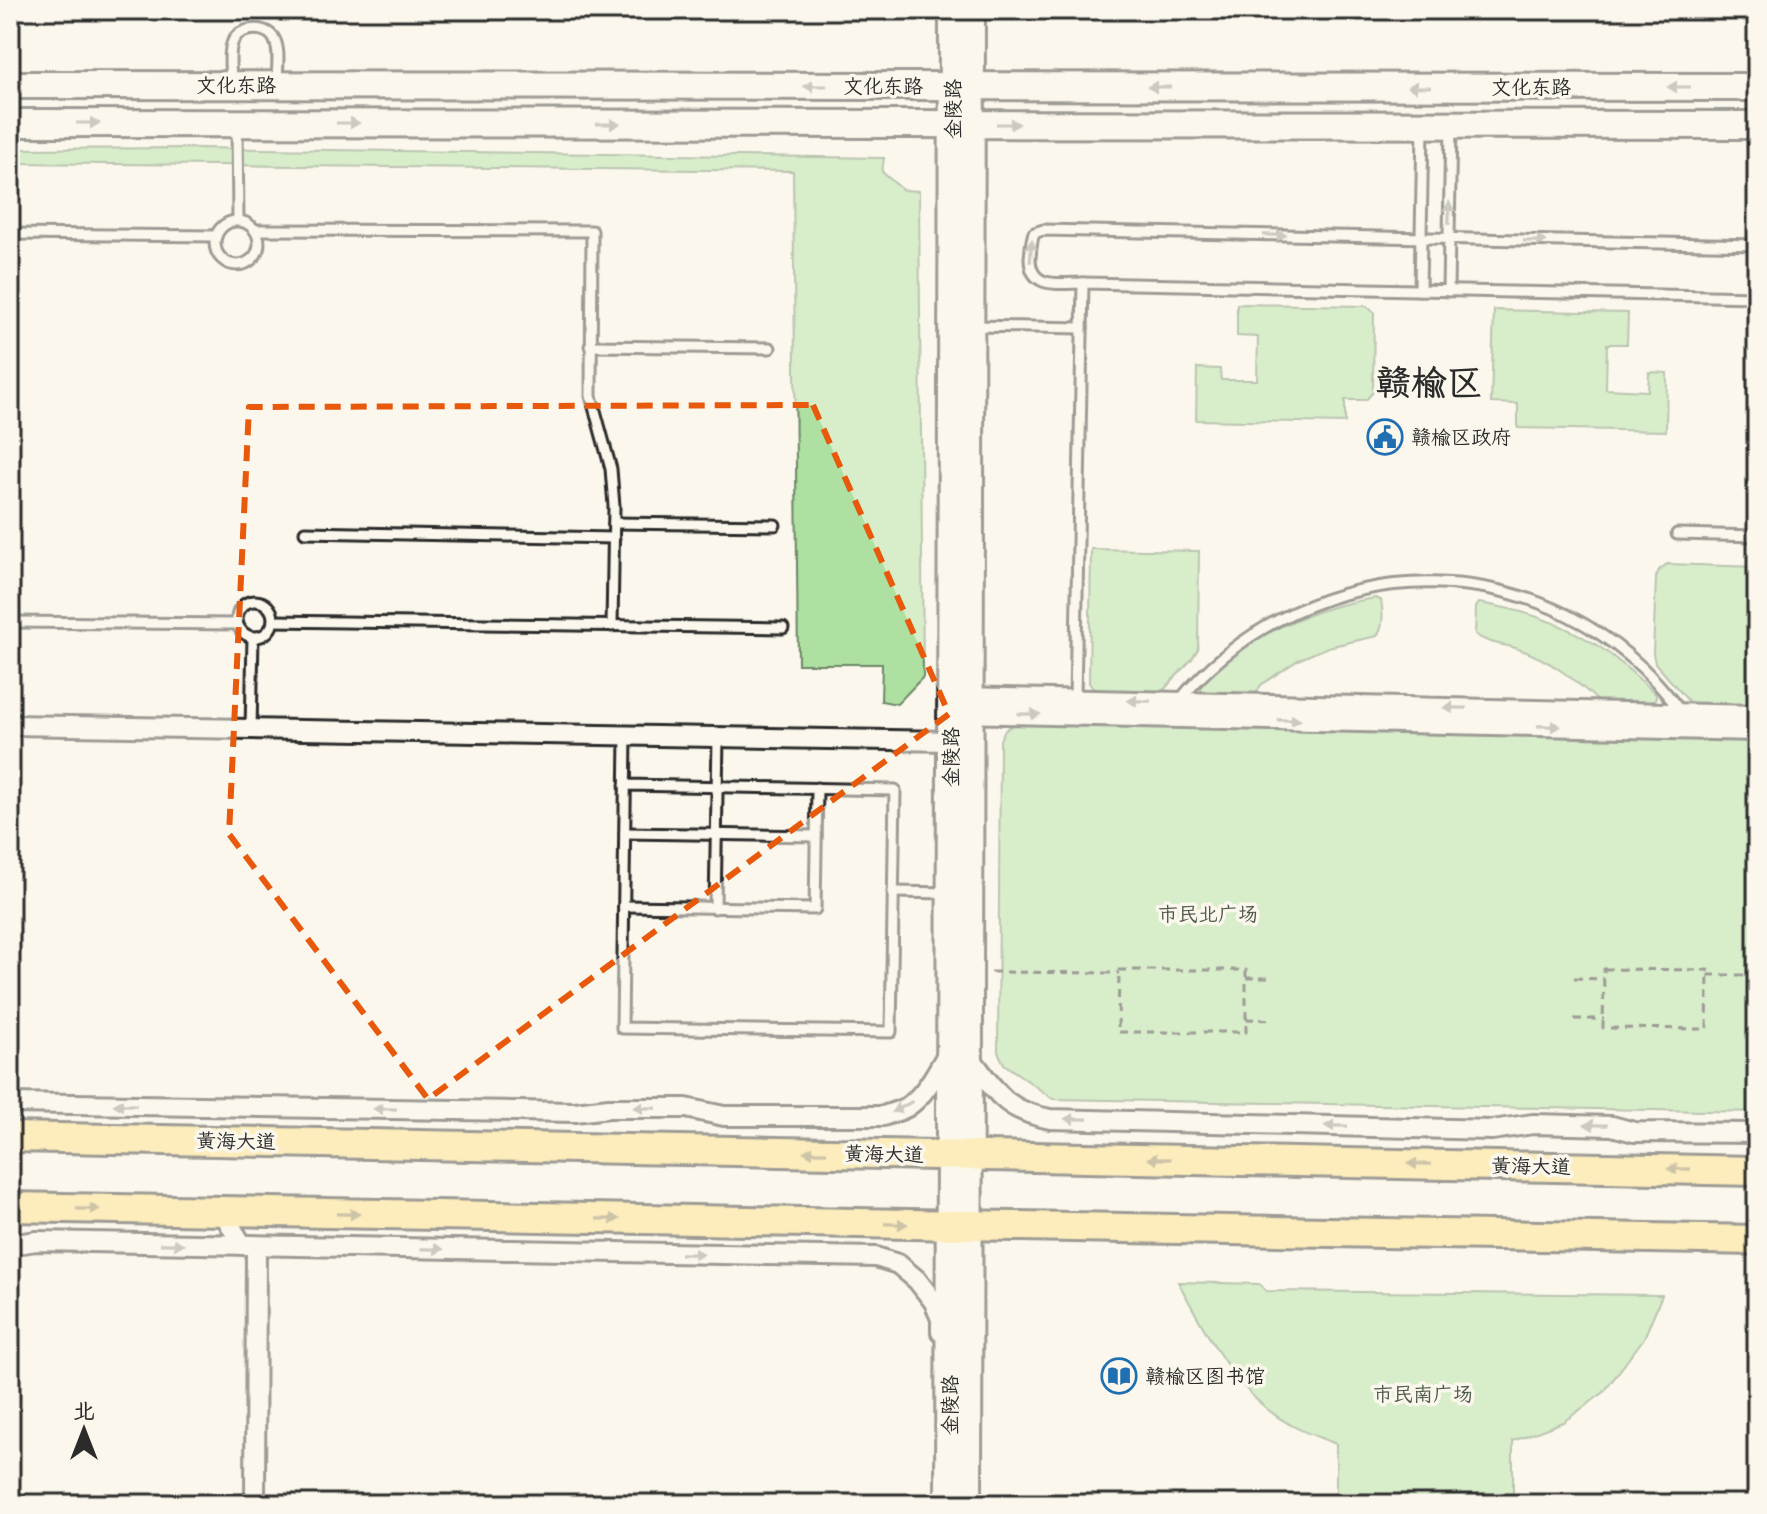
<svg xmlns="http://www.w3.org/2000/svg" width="1767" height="1514" font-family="Mali,'LXGW WenKai TC',sans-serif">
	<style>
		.green { fill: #ade0a1; stroke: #6c8666; stroke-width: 2 }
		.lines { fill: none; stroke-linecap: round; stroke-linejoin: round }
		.lane-casing { stroke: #2b2b2b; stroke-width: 15 }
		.street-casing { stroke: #2b2b2b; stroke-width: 24 }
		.secondary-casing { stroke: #2b2b2b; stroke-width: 32 }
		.primary-casing { stroke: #2b2b2b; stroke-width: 34 }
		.path { stroke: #2b2b2b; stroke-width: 3; stroke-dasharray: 8 6; stroke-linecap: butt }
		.lane { stroke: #fbf7ec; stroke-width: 9 }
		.street { stroke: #fbf7ec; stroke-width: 18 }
		.secondary { stroke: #fbf7ec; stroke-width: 26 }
		.primary { stroke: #fedf80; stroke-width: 28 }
		.oneway { fill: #93918c }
		.oneway2 { fill: #948556 }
		.marked { fill: none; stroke: #e8590c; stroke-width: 6; stroke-dasharray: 16 10; stroke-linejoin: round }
		.labels { text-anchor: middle; stroke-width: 7; stroke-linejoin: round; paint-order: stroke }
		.street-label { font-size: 20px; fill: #2b2b2b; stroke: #fbf7ec }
		.poi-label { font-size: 20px; fill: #2b2b2b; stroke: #fbf7ec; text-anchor: start }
		.park-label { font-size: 20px; fill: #4c5848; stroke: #fbf7ec }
		.town-label { font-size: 36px; font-weight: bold; fill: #2b2b2b; stroke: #fbf7ec }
	</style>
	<rect width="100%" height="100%" fill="#fbf7ec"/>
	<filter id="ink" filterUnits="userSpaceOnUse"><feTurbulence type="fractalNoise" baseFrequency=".0125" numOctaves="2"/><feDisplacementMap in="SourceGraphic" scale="16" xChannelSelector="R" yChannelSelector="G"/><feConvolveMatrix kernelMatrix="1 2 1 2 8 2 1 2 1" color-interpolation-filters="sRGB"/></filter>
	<g filter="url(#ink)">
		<g class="green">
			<path d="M197,148L884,158L882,172L903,190L919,191L923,677L897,704L881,701L882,664H798L793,171L10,163V149Z"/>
			<path d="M1237,304L1366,306L1374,312L1373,392L1366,400H1345V423L1196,420L1197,368L1220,369L1221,380H1257L1258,337L1237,336Z"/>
			<path d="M1494,310L1628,313L1627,344H1607L1606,389L1648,391L1649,372L1667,373L1666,431L1518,428V404L1491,403Z"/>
			<path d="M1091,549L1199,551L1198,649L1192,659L1161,693L1095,691L1089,683Z"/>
			<path d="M1667,564L1757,567V705L1690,703L1655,663L1653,654L1656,577L1659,570Z"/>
			<path d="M1375,598L1381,600C1383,611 1384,628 1377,636L1328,647L1298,660L1261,685L1255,695L1203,693L1200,689V682C1210,674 1219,664 1229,657C1269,627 1326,605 1375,598Z"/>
			<path d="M1479,603C1519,609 1557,621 1592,642C1615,656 1636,676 1656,694V699L1652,703L1598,701C1574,679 1549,659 1518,649C1504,644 1487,644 1475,634L1476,607Z"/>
			<path d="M1017,723L1757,737V1112L1053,1099L1004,1064L998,1052L1000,740C1004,730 1007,727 1017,723Z"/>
			<path d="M1178,1282L1259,1284L1266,1291L1662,1295L1644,1338L1603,1393L1563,1422L1513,1441V1504H1336V1444C1321,1438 1305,1433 1291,1425C1235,1395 1208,1335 1178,1282Z"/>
		</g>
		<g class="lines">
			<defs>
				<g id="lane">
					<path d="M231,82C231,70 228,55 232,44C236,28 263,24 273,37C281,48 277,69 277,81"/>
					<path d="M237,127L238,220"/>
					<circle cx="237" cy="243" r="22"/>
					<path d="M256,230L592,231L591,396L611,469L614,506L612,626"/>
					<path d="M10,234L216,236"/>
					<path d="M1083,283C1060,283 1030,290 1030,258C1031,249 1031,241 1034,233L1043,230L1757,245"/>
					<path d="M1420,290L1423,128"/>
					<path d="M1448,291L1451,126"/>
					<path d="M974,326L1082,328"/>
					<path d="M590,346L770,348"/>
					<path d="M614,523L775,525"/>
					<path d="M305,532L614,538"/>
					<path d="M1677,534L1757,536"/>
					<circle cx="255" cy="619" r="18"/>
					<path d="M273,621L783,628"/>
					<path d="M10,622L237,624"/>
					<path d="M1075,699L1083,283L1757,297"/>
					<path d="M1178,702C1310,542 1556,541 1680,711"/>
					<path d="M251,729L253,637"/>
					<path d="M625,785L895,790L891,1032L622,1028L626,736"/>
					<path d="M625,833L816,836"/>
					<path d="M893,892L950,893"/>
					<path d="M624,906L815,909L817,788"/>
					<path d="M715,908L718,737"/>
				</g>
				<g id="street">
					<path d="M960,697L1757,715"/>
					<path d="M958,713L1757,731"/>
					<path d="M10,725L951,741"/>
					<path d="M969,1056C996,1091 1003,1110 1050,1119L1492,1130L1533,1124L1612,1126L1634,1132L1757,1133"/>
					<path d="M10,1103L575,1112L609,1108H686L724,1116H883C891,1113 900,1111 907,1107C926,1095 938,1069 949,1051"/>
					<path d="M222,1211L242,1245"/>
					<path d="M10,1245L36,1241L876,1257L898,1264L917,1280L934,1302L941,1319V1332"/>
					<path d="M255,1504L256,1246"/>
				</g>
				<g id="secondary">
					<path d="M10,85L1757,87"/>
					<path d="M10,123L1757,125"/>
					<path d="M949,1504L953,10"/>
					<path d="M968,1504L971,10"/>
				</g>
				<g id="primary">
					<path d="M10,1137L1757,1171"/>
					<path d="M10,1207L1757,1240"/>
				</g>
			</defs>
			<use href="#lane" class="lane-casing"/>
			<use href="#street" class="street-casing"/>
			<use href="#secondary" class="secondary-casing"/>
			<use href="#primary" class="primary-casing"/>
			<g class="path">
				<path d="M1604,969L1708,970L1707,1029L1603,1028Z"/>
				<path d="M1119,970H1246V1032H1118Z"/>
				<path d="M991,972L1119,973"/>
				<path d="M1708,975H1757"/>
				<path d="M1246,978H1274"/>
				<path d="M1574,978L1604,979"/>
				<path d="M1246,1019L1274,1020"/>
				<path d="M1574,1019H1604"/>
			</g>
			<use href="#lane" class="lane"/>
			<use href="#street" class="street"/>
			<use href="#secondary" class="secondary"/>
			<use href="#primary" class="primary"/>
		</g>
		<defs><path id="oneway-solid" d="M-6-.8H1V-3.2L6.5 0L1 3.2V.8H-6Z" transform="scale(2)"/></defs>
		<g class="oneway">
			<use href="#oneway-solid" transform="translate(815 86) rotate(-180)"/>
			<use href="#oneway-solid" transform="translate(1159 87) rotate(-180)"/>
			<use href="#oneway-solid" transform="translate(1419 87) rotate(-180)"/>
			<use href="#oneway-solid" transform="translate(1679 87) rotate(-180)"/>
			<use href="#oneway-solid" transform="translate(88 123)"/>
			<use href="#oneway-solid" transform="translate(348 123)"/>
			<use href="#oneway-solid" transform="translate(608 124)"/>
			<use href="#oneway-solid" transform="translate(1008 124)"/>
			<use href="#oneway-solid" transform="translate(1449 213) rotate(-89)"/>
			<use href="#oneway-solid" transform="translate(1275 235) rotate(1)"/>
			<use href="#oneway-solid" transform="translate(1535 241) rotate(1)"/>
			<use href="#oneway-solid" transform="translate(1031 251) rotate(-86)"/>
			<use href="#oneway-solid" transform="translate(1139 701) rotate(-179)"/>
			<use href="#oneway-solid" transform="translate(1455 708) rotate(-179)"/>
			<use href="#oneway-solid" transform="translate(1029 714) rotate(1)"/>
			<use href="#oneway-solid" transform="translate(1289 720) rotate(1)"/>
			<use href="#oneway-solid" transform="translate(1549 726) rotate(1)"/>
			<use href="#oneway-solid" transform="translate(125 1105) rotate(-179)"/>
			<use href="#oneway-solid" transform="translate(902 1107) rotate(152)"/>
			<use href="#oneway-solid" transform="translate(645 1108) rotate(-179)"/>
			<use href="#oneway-solid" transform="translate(385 1109) rotate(-179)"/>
			<use href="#oneway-solid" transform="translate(1076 1119) rotate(-179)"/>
			<use href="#oneway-solid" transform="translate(1596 1125) rotate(-179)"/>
			<use href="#oneway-solid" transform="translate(1336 1126) rotate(-179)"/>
			<use href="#oneway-solid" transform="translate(172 1244) rotate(1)"/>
			<use href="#oneway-solid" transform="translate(432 1249) rotate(1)"/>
			<use href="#oneway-solid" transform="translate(692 1254) rotate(1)"/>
		</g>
		<g class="oneway2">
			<use href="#oneway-solid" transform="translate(815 1152) rotate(-179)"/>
			<use href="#oneway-solid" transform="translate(1159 1159) rotate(-179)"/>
			<use href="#oneway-solid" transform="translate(1419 1164) rotate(-179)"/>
			<use href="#oneway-solid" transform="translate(1679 1169) rotate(-179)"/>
			<use href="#oneway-solid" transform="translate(88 1209) rotate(1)"/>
			<use href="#oneway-solid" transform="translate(348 1214) rotate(1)"/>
			<use href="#oneway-solid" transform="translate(608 1219) rotate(1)"/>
			<use href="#oneway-solid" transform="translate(896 1224) rotate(1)"/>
		</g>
	</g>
	<path d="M0 0H1767V1514H0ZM813,405L949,714L428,1099L229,834L249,407Z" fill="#fbf7ec" fill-opacity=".55" fill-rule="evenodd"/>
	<path class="marked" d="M813,405L949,714L428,1099L229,834L249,407Z"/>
	<defs>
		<symbol id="civic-ring" viewBox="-11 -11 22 22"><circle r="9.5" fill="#fbf7ec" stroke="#1f6fb2" stroke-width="1.5"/><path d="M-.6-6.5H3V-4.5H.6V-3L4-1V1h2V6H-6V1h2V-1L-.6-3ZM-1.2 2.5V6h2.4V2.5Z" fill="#1f6fb2"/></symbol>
		<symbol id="library-ring" viewBox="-11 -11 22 22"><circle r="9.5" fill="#fbf7ec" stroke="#1f6fb2" stroke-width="1.5"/><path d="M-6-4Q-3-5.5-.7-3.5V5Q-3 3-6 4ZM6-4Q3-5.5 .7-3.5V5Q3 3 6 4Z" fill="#1f6fb2"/></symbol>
	</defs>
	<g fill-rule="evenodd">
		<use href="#civic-ring" x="1365" y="417" width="40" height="40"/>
		<use href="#library-ring" x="1099" y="1356" width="40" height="40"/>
	</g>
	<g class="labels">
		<g class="street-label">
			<text x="236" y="92">文化东路</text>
			<text x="883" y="93">文化东路</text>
			<text x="1531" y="94">文化东路</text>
			<text transform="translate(953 109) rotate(-90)" y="7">金陵路</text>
			<text transform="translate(951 757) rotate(-90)" y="7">金陵路</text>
			<text transform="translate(236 1141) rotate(1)" y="7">黄海大道</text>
			<text transform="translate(884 1154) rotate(1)" y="7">黄海大道</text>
			<text transform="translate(1531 1166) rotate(1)" y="7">黄海大道</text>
			<text transform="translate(950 1405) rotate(-90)" y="7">金陵路</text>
		</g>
		<g class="poi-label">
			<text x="1411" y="444">赣榆区政府</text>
			<text x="1145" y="1383">赣榆区图书馆</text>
		</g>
		<g class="park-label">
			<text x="1208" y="921">市民北广场</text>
			<text x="1423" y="1401">市民南广场</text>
		</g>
		<g class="town-label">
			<text x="1429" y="395">赣榆区</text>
		</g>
	</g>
	<rect width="1767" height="1514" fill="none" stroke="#fbf7ec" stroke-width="40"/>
	<rect x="20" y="20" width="1727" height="1474" fill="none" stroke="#2b2b2b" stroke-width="3" filter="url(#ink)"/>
	<g transform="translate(84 1430)" stroke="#fbf7ec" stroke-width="6" paint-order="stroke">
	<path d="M0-6L14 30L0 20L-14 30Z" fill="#2b2b2b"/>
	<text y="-12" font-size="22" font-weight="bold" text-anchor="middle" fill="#2b2b2b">北</text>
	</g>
</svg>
